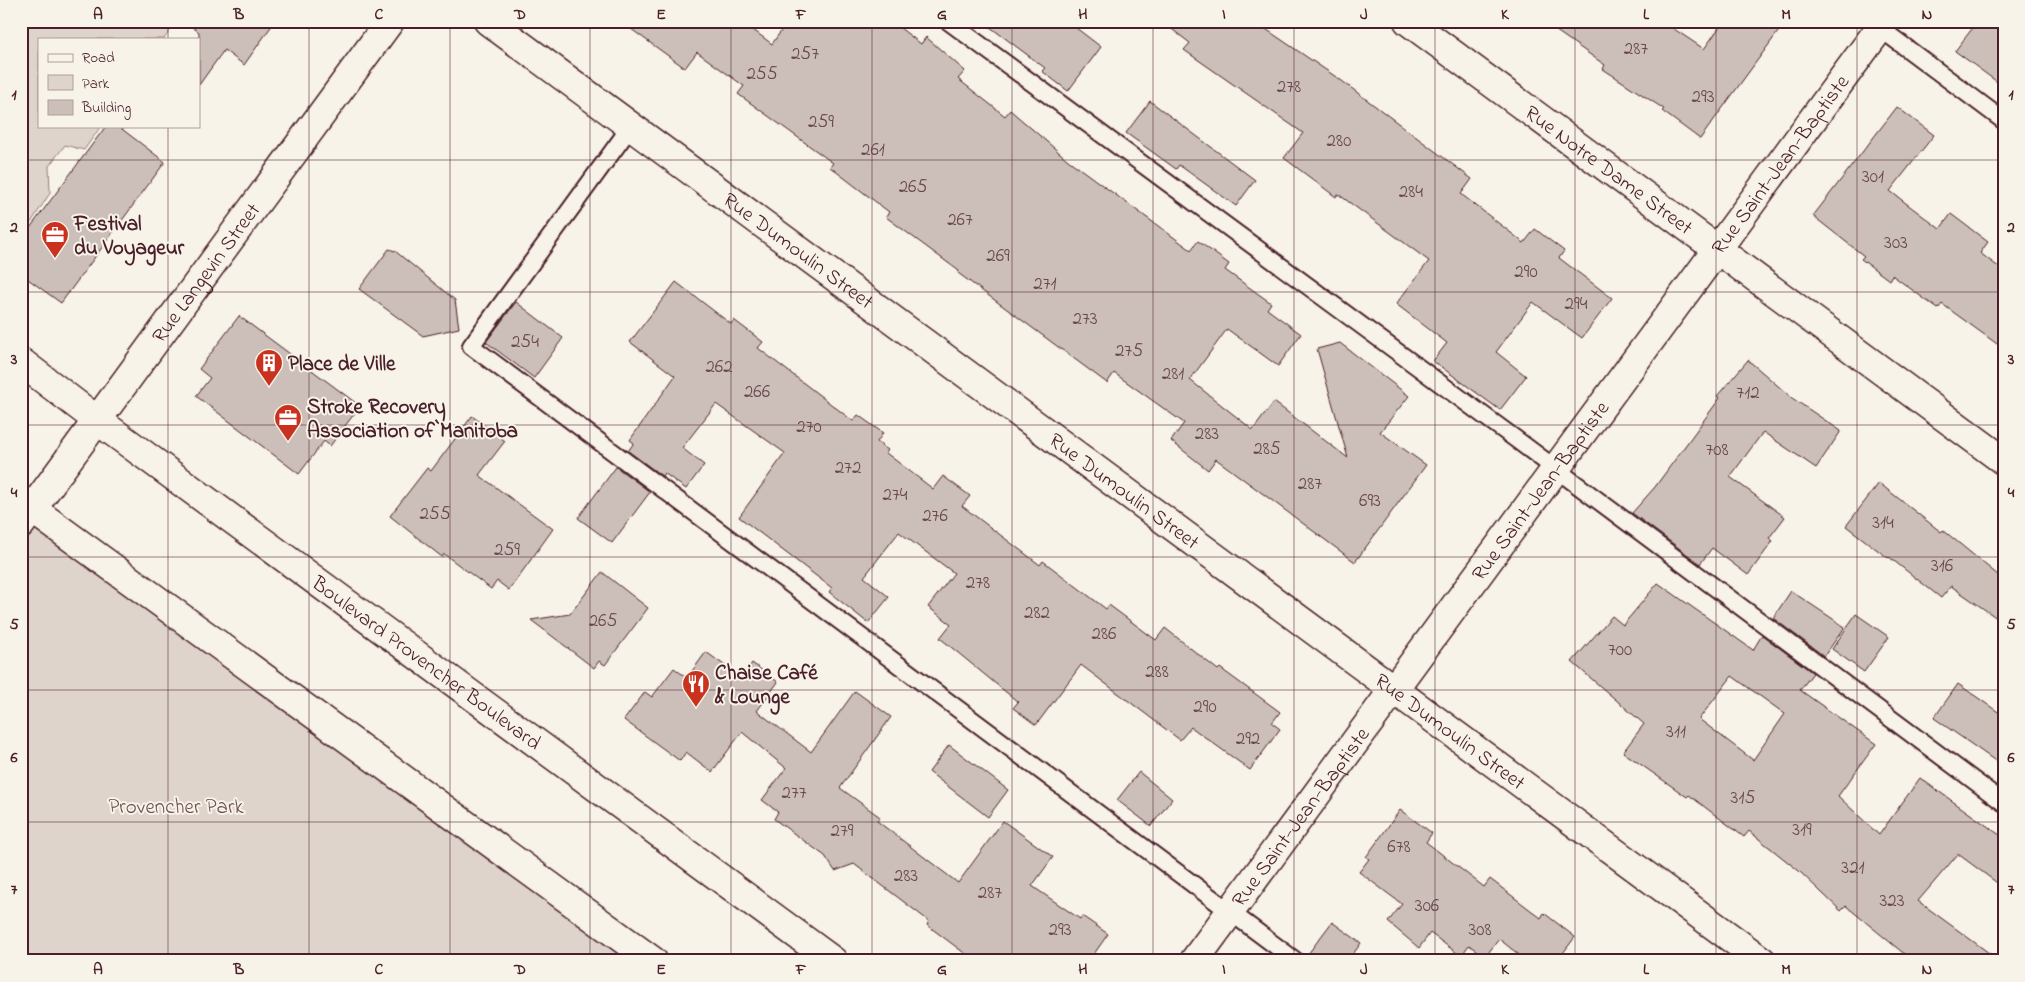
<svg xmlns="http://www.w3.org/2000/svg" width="2025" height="982" font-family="'Indie Flower',sans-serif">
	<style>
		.green { fill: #ded4cc; stroke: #947a7c }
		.building { fill: #ccbfb9; stroke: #4a1f2b; fill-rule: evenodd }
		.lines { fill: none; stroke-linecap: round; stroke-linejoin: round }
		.lane-casing { stroke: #4a1f2b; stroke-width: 20 }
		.street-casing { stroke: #4a1f2b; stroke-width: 31 }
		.secondary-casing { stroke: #4a1f2b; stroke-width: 31 }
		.lane { stroke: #f7f3e8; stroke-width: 16 }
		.street { stroke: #f7f3e8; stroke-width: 28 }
		.secondary { stroke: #f7f3e8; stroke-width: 28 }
		.grid { fill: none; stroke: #4a1f2b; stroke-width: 1; stroke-opacity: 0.55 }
		.labels { text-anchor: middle; stroke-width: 4; stroke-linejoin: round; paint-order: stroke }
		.number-label { font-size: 19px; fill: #6a474e }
		.street-label { font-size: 21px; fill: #4a1f2b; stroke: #f7f3e8 }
		.poi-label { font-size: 21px; font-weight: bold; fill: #4a1f2b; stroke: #f7f3e8; text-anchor: start }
		.park-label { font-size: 21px; fill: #6f4c53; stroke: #f7f3e8 }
		.neatline { fill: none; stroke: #4a1f2b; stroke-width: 2 }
		.grid-label { font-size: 16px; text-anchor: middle; font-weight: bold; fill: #4a1f2b }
	</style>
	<rect width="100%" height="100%" fill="#f7f3e8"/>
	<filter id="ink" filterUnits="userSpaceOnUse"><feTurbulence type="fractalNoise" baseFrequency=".02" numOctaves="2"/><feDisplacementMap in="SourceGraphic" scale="10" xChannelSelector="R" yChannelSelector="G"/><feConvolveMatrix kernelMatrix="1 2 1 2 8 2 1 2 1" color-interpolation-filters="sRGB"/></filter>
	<g filter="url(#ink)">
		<g class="green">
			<path d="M21,21H161L171,29L164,39H39V126H101L84,150L65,145L49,166L50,193L21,238Z"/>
			<path d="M32,509L653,961H21V524Z"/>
		</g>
		<g class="building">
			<path d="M184,21H275L244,65L224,50L199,85V32Z"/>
			<path d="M620,21H741L772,44L788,21H891L921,44L926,37L965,71L958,79L1005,116L1010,110L1068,160L1191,250L1198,241L1229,264L1225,270L1271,303L1267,309L1301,334L1278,366L1227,329L1190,380L1253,430L1274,402L1348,458L1317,349L1340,343L1409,396L1380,432L1426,465L1355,562L1216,459L1208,470L1171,441L1184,423L1114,373L1107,383L958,273L959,271L886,217L889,212L830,167L833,163L738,94L744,86L697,52L685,68Z"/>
			<path d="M982,21H1067L1101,47L1068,91L1042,71L1045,68Z"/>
			<path d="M1161,21H1254L1342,81L1472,179L1461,194L1524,243L1535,229L1564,251L1559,258L1612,298L1582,338L1533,302L1496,352L1526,376L1500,410L1433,361L1447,343L1396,304L1429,261L1338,194L1336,197L1284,158L1303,133L1184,50L1190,43Z"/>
			<path d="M1542,21H1662L1704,49L1724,21H1786L1700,139L1662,111L1664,109L1603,69L1605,65Z"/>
			<path d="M1978,21H2004V87L1955,51Z"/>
			<path d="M1150,101L1255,180L1236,206L1179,165L1176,169L1126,133Z"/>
			<path d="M1897,107L1934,135L1890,191L1940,229L1951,214L1988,242L1980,253L2004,271V349L1942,304L1938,309L1892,275L1889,280L1861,259L1864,256L1813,216Z"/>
			<path d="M106,126H118L165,162L61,303L21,274V240Z"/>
			<path d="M389,249L395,251L455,300L459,328L423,336L359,289Z"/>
			<path d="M676,282L731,324L734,320L763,342L758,348L853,421L858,415L883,433L877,442L888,450L886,453L933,489L943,476L970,496L962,506L1040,565L1043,561L1106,609L1109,605L1156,640L1165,628L1218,670L1220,668L1280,712L1272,723L1280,729L1250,770L1191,727L1180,740L1081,665L1036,725L1013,708L1018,702L940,638L951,624L928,607L954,573L899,532L864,577L889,597L868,623L829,592L832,588L739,517L785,453L716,404L682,448L704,465L686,489L664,473L662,476L628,451L634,443L630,440L675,376L630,342Z"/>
			<path d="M516,302L563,338L534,378L486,342Z"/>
			<path d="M239,316L360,406L330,446L324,441L299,474L196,396L210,378L199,369Z"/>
			<path d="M1748,360L1792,398L1841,431L1816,468L1763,432L1730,477L1785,517L1769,538L1773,541L1748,575L1712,548L1700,564L1632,513L1655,487L1720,398L1717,396Z"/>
			<path d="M472,416L505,441L479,475L553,529L509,590L497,581L491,589L444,554L442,557L390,516L427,468L431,471Z"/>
			<path d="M616,467L650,492L612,543L578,518Z"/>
			<path d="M1879,483L1941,532L1943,530L2004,580V623L1951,586L1941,598L1889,557L1888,558L1846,526Z"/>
			<path d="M602,572L648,608L605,665L599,661L594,668L531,620L570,614Z"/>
			<path d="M1658,583L1753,650L1762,635L1813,673L1800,690L1876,744L1838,796L1879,835L1920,778L2004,838V888L1958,854L1918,901L2000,961H1913L1846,906L1841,911L1799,871L1749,831L1744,837L1689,795L1687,797L1623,752L1644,724L1572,662L1612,616L1623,625ZM1732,676L1785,714L1753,760L1699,719Z"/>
			<path d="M1791,591L1845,627L1824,656L1773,618Z"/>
			<path d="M1856,614L1889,637L1864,672L1832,649Z"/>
			<path d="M706,652L742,678L752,663L778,682L757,711L811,752L855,691L891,717L840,788L880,817L877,821L958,883L1003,821L1053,857L1032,886L1080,919L1082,916L1108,934L1089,961H975L927,925L929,921L854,864L835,871L825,856L774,819L778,812L762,800L786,768L742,732L712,772L686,752L680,761L624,720L645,692L652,697L674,668L687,678Z"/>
			<path d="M1958,684L2004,716V767L1934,718Z"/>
			<path d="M949,745L1008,790L988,817L929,772Z"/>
			<path d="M1139,772L1172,799L1151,826L1117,800Z"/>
			<path d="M1400,810L1432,833L1426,842L1484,887L1490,879L1541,918L1544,913L1575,937L1557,961H1527L1499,939L1485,957L1469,945L1461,956L1430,933L1419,948L1388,922L1402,904L1359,872L1369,859L1366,857Z"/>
			<path d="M1332,922L1361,943L1348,961H1306L1305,958Z"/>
		</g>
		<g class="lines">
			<defs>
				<g id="lane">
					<path d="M948,21L1517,440L2004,803"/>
					<path d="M1873,23L2004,121"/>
					<path d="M631,126L471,346L1296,961"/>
				</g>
				<g id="street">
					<path id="s1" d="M488,21L1762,961"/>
					<path id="s2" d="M1408,21L2004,461"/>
					<path id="s3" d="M21,524L390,21"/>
					<path id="s4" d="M1194,961L1885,21"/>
				</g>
				<g id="secondary">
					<path id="s5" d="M21,362L97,420L833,961"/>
					<path d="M21,501L653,961"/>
				</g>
			</defs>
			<use href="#lane" class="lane-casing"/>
			<use href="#street" class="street-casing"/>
			<use href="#secondary" class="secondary-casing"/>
			<use href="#lane" class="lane"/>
			<use href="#street" class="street"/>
			<use href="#secondary" class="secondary"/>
		</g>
	</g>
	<path class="grid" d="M168,21V39M309,21V961M450,21V961M590,21V961M731,21V961M872,21V961M1012,21V961M1153,21V961M1294,21V961M1435,21V961M1575,21V961M1716,21V961M1857,21V961M168,126V961M21,160H2004M21,292H2004M21,425H2004M21,557H2004M21,690H2004M21,822H2004"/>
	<defs>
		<symbol id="office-pin" viewBox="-11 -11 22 30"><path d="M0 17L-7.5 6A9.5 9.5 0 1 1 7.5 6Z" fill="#c8321e" stroke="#f7f3e8"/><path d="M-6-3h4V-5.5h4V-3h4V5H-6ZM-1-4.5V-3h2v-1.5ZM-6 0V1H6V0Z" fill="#fff"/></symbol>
		<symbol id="building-pin" viewBox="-11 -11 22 30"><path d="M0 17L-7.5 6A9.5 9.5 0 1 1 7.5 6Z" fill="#c8321e" stroke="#f7f3e8"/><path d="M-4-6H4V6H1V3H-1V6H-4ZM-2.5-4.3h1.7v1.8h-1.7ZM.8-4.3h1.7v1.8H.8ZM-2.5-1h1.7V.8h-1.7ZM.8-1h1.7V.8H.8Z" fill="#fff"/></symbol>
		<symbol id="restaurant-pin" viewBox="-11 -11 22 30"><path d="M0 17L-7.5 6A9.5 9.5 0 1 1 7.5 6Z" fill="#c8321e" stroke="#f7f3e8"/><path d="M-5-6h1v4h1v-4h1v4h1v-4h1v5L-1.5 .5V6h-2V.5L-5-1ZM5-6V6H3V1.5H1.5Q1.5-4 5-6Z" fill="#fff"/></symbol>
	</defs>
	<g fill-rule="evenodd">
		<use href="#office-pin" x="39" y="219" width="32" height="43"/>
		<use href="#building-pin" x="253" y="347" width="32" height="43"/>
		<use href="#office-pin" x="272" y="402" width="32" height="43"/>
		<use href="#restaurant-pin" x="680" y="668" width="32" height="43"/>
	</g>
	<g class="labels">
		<g class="number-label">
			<text x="1636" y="54">287</text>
			<text x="805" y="59">257</text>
			<text x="762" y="79">255</text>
			<text x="1289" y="92">278</text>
			<text x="1703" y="102">293</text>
			<text x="821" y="127">259</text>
			<text x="1339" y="146">280</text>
			<text x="873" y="155">261</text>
			<text x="1873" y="182">301</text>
			<text x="913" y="192">265</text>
			<text x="1411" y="197">284</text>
			<text x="960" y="225">267</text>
			<text x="1896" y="248">303</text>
			<text x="998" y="261">269</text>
			<text x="1526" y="277">290</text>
			<text x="1045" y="289">271</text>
			<text x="1576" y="309">294</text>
			<text x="1085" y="324">273</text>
			<text x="525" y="347">254</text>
			<text x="1129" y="356">275</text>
			<text x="719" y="372">262</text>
			<text x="1173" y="379">281</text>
			<text x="757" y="397">266</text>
			<text x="1748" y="398">712</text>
			<text x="809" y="432">270</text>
			<text x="1207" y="439">283</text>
			<text x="1267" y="454">285</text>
			<text x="1717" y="455">708</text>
			<text x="848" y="473">272</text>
			<text x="1310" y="489">287</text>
			<text x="895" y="500">274</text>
			<text x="1370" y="506">693</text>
			<text x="435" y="519">255</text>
			<text x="935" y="521">276</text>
			<text x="1883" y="528">314</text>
			<text x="507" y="555">259</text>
			<text x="1942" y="571">316</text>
			<text x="978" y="588">278</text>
			<text x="1037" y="618">282</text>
			<text x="603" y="626">265</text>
			<text x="1104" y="639">286</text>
			<text x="1620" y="655">700</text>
			<text x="1157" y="677">288</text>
			<text x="1205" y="712">290</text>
			<text x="1676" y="737">311</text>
			<text x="1248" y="744">292</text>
			<text x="794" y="798">277</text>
			<text x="1743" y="803">315</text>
			<text x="1802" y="835">319</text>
			<text x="842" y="836">279</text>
			<text x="1399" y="852">678</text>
			<text x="1853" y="873">321</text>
			<text x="906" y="881">283</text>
			<text x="990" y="898">287</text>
			<text x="1892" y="906">323</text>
			<text x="1427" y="911">306</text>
			<text x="1060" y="935">293</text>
			<text x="1480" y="935">308</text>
		</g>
		<g class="street-label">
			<text dy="7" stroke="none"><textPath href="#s4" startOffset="989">Rue Saint-Jean-Baptiste</textPath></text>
			<text dy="7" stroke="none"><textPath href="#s2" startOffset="250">Rue Notre Dame Street</textPath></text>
			<text dy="7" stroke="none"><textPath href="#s1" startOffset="386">Rue Dumoulin Street</textPath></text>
			<text dy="7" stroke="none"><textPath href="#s3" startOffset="312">Rue Langevin Street</textPath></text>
			<text dy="7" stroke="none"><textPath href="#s1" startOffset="791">Rue Dumoulin Street</textPath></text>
			<text dy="7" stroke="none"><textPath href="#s4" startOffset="584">Rue Saint-Jean-Baptiste</textPath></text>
			<text dy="7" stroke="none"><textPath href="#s5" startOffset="505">Boulevard Provencher Boulevard</textPath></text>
			<text dy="7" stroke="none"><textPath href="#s1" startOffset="1196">Rue Dumoulin Street</textPath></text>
			<text dy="7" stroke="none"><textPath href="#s4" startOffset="179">Rue Saint-Jean-Baptiste</textPath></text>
		</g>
		<g class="poi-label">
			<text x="74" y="230">Festival<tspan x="74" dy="24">du Voyageur</tspan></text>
			<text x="288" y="370">Place de Ville</text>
			<text x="307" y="413">Stroke Recovery<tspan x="307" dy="24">Association of Manitoba</tspan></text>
			<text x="715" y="679">Chaise Café<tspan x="715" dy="24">&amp; Lounge</tspan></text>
		</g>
		<g class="park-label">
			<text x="176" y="813">Provencher Park</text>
		</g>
	</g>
	<rect width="2025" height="982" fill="none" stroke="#f7f3e8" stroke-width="55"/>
	<rect x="38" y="38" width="162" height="90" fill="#f7f3e8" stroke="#b29e9c"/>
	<rect x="48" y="54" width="25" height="8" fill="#f7f3e8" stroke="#b29e9c"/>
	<text x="82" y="62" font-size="15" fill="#4a1f2b">Road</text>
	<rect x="48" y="75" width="25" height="15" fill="#ded4cc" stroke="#b29e9c"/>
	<text x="82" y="88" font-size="15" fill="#4a1f2b">Park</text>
	<rect x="48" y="100" width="25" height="15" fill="#ccbfb9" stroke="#b29e9c"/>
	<text x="82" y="112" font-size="15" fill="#4a1f2b">Building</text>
	<rect x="28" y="28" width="1970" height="926" class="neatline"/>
	<g class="grid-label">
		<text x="98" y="19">A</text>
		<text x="239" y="19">B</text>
		<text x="379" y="19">C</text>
		<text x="520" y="19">D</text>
		<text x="661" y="19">E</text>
		<text x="801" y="19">F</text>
		<text x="942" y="19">G</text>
		<text x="1083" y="19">H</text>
		<text x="1224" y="19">I</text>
		<text x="1364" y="19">J</text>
		<text x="1505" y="19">K</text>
		<text x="1646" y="19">L</text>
		<text x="1786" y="19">M</text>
		<text x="1927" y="19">N</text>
		<text x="14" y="99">1</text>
		<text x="2011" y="99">1</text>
		<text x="14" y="232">2</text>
		<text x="2011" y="232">2</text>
		<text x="14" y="364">3</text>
		<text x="2011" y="364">3</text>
		<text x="14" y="497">4</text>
		<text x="2011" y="497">4</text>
		<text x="14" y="629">5</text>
		<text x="2011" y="629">5</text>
		<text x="14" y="762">6</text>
		<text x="2011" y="762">6</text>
		<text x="14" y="894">7</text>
		<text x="2011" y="894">7</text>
		<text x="98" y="974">A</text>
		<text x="239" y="974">B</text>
		<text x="379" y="974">C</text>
		<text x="520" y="974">D</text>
		<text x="661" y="974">E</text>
		<text x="801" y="974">F</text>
		<text x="942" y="974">G</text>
		<text x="1083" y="974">H</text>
		<text x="1224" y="974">I</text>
		<text x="1364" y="974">J</text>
		<text x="1505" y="974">K</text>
		<text x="1646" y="974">L</text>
		<text x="1786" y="974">M</text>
		<text x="1927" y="974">N</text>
	</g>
</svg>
